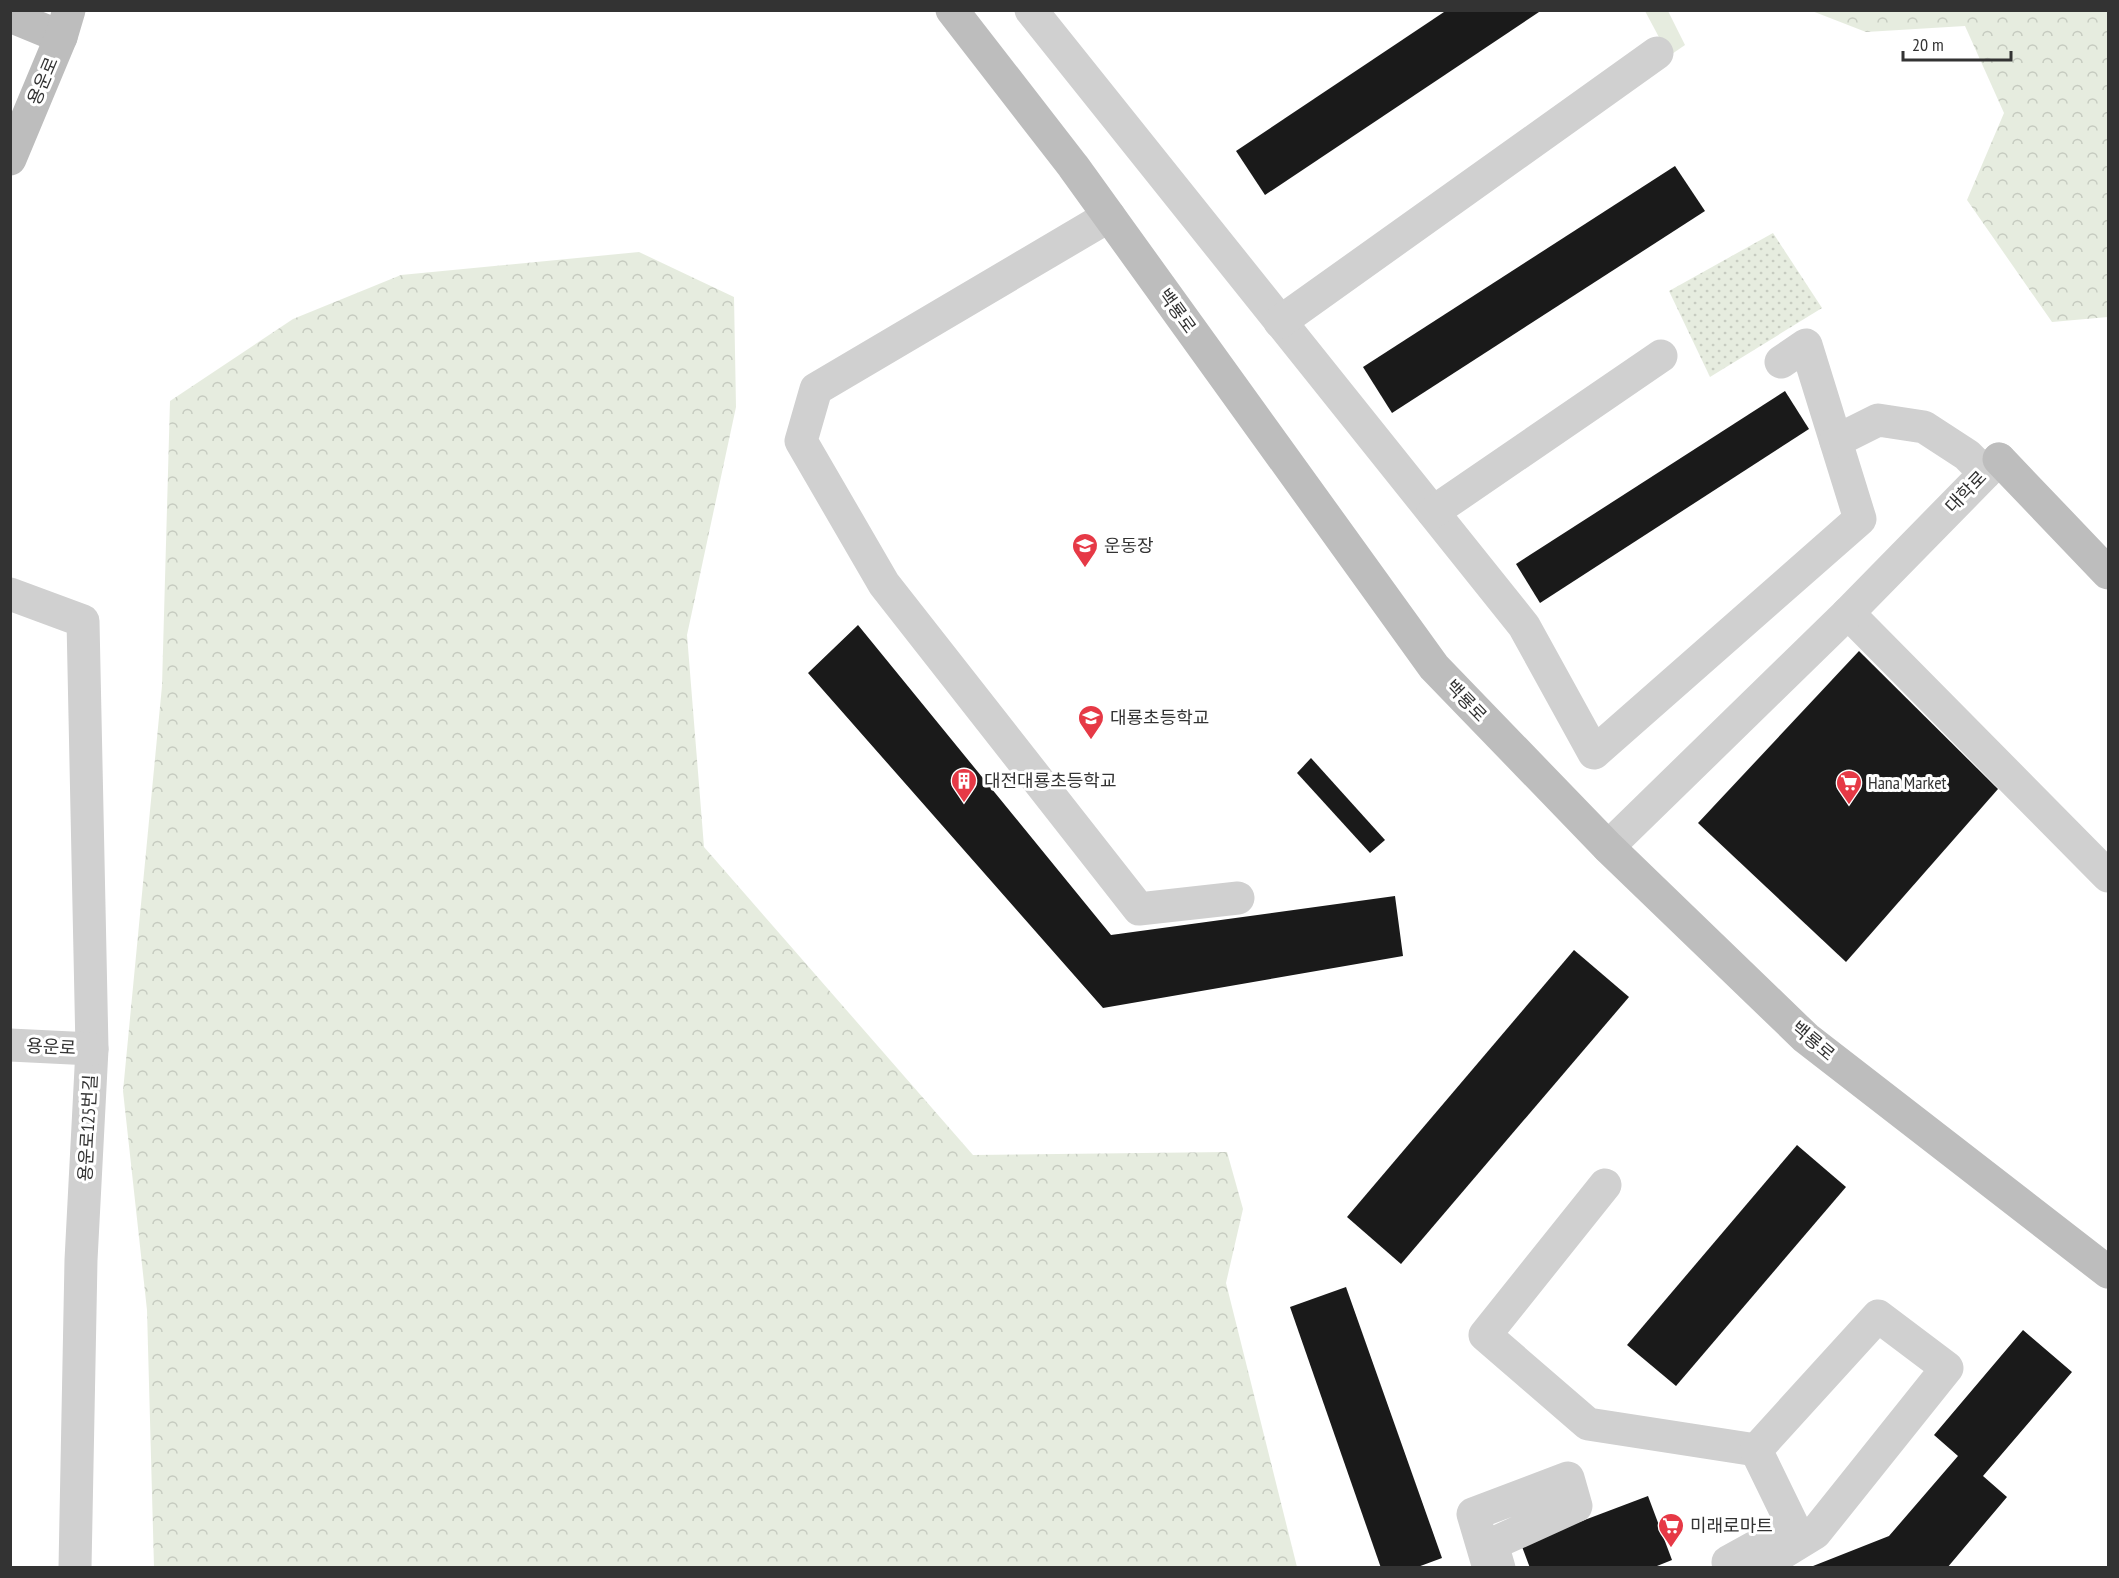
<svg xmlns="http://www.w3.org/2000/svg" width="2119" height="1578" font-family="'PT Sans Narrow','Noto Sans KR',sans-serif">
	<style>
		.green { fill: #e6ecdf }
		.forest { fill: url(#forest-crowns) }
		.park { fill: url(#park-dots) }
		.building { fill: #1a1a1a }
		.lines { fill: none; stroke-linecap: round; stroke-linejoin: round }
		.street { stroke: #d0d0d0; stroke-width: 33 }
		.secondary { stroke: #bdbdbd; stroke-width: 33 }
		.labels { text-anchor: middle; stroke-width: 6; stroke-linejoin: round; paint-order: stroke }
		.street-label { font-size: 18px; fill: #333; stroke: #fff }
		.poi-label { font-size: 18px; fill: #333; stroke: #fff; text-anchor: start }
	</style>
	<defs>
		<pattern id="forest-crowns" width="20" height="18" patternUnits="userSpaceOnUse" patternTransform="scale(1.5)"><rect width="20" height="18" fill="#e6ecdf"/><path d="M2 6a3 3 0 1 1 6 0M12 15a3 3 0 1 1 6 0" fill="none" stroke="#c6cbc0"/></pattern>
		<pattern id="park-dots" width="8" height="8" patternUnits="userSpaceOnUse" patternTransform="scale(1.5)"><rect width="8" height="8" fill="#e6ecdf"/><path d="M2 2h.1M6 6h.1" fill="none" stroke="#c6cbc0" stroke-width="1.8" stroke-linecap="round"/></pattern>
	</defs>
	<rect width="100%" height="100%" fill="#fff"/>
	<path class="green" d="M1645,11H1668L1685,45L1669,56Z"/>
	<g class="forest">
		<path d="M1812,11H2108V317L2052,322L1967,200L2004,113L1965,26L1866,32Z"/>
		<path d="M639,252L734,297L736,407L687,635L704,847L973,1155L1227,1152L1243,1209L1226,1283L1297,1567H154L147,1310L123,1091L162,686L170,401L293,319L401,275Z"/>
	</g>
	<path class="park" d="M1773,233L1822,308L1710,377L1669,291Z"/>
	<g class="building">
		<path d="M1447,10H1542L1265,195L1236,151Z"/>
		<path d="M1675,166L1705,211L1392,413L1363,367Z"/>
		<path d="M1785,391L1809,429L1540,603L1516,564Z"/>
		<path d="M858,625L1111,935L1395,896L1403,956L1103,1008L808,673Z"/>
		<path d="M1859,651L1998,789L1846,962L1698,823Z"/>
		<path d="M1311,758L1385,840L1370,853L1297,773Z"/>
		<path d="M1574,950L1629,997L1401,1264L1347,1217Z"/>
		<path d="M1797,1145L1846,1187L1676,1386L1627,1345Z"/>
		<path d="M1346,1287L1442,1558L1415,1568H1381L1290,1307Z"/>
		<path d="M2023,1330L2072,1372L1983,1476L2007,1497L1947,1568H1808L1889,1536L1958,1456L1934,1435Z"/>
		<path d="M1648,1496L1672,1560L1652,1568H1530L1521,1544Z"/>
	</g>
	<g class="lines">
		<g class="street">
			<path d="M1031,10L1524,626L1594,753L1860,519L1806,345L1781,362"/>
			<path d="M1109,216L816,389L801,441L884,584L1139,909L1238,898"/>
			<path d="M1280,322L1657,53"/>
			<path d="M1836,441L1878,420L1924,427L1967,455L1985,473"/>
			<path d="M1433,512L1661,356"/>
			<path d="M10,594L83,621L92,1049L81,1260L75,1568"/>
			<path d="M1848,613L2108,876"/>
			<path d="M1608,847L1848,613L1999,459"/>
			<path d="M10,1045L92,1049"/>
			<path d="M1605,1185L1485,1335L1588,1424L1756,1450"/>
			<path d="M1489,1568L1473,1514L1568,1478L1576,1506L1492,1544L1499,1568"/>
			<path d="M1729,1568L1728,1562L1793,1526L1756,1450L1878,1316L1947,1368L1815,1533L1758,1568"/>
		</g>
		<g class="secondary">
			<path d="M952,10L1073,166L1434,667L1608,847L1806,1038L2108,1272"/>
			<path d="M10,16L61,37"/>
			<path d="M10,159L61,37L69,10"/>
			<path d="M1999,459L2108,573"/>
		</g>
	</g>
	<defs>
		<symbol id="school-pin" viewBox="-11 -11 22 30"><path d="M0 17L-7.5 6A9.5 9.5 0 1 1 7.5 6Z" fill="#e63946" stroke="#fff"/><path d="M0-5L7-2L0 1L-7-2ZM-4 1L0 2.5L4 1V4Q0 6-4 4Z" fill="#fff"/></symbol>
		<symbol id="building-pin" viewBox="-11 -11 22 30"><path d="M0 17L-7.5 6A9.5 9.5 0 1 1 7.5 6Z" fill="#e63946" stroke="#fff"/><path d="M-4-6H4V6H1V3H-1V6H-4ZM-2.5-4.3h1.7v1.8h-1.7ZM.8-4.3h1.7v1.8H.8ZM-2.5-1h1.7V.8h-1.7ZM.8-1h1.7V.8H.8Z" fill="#fff"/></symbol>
		<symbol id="supermarket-pin" viewBox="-11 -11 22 30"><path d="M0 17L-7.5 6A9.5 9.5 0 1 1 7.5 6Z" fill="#e63946" stroke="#fff"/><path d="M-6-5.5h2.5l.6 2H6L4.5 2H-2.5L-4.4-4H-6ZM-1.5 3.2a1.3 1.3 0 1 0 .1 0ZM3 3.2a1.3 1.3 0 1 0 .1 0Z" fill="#fff"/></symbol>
	</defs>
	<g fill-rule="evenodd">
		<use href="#school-pin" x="1070" y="531" width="30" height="40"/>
		<use href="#school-pin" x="1076" y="703" width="30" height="40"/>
		<use href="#building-pin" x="949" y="766" width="30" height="40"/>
		<use href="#supermarket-pin" x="1834" y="768" width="30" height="40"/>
		<use href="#supermarket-pin" x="1656" y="1511" width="30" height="40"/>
	</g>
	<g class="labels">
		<g class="street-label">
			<text transform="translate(43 81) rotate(-67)" y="6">용운로</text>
			<text transform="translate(1177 311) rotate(54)" y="6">백룡로</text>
			<text transform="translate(1966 492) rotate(-46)" y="6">대학로</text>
			<text transform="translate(1466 701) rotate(46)" y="6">백룡로</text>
			<text transform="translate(1813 1041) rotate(40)" y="6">백룡로</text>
			<text transform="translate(51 1047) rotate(3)" y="6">용운로</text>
			<text transform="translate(88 1128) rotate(-87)" y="6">용운로125번길</text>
		</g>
		<g class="poi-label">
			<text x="1104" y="552">운동장</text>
			<text x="1110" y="724">대룡초등학교</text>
			<text x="984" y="787">대전대룡초등학교</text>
			<text x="1868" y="789">Hana Market</text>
			<text x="1690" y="1532">미래로마트</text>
		</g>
	</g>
	<rect width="2119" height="1578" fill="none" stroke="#333333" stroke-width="24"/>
	<path d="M1903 51v9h108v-9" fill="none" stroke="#333333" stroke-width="3"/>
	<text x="1912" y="51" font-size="18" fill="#333333" stroke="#ffffff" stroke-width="4.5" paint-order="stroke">20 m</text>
</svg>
